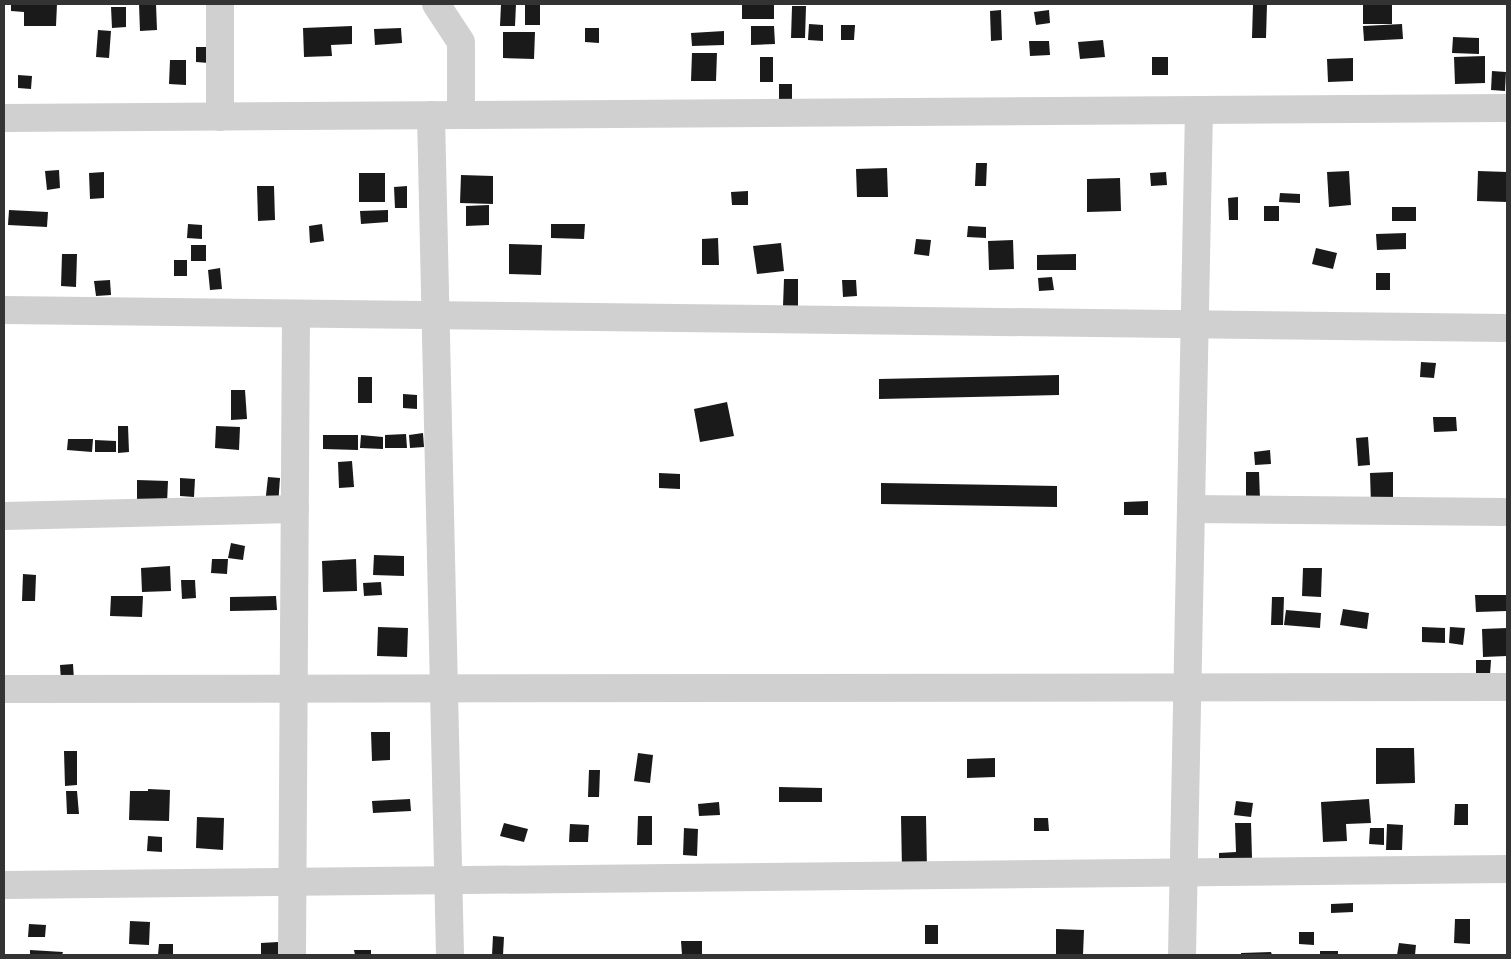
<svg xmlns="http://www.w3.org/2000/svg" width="1511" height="959" font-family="'DM Sans',sans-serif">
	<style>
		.building { fill: #1a1a1a }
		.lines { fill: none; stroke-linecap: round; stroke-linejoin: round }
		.minor { stroke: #d0d0d0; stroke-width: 28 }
	</style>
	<rect width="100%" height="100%" fill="#fff"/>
	<g class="building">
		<path d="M11,4H57L56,26H24V12L11,11Z"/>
		<path d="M139,4H156L157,30L140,31Z"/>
		<path d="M501,4H516L515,26H500Z"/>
		<rect x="525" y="4" width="15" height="21"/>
		<rect x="742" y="4" width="32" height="15"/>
		<path d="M1253,4H1267L1266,38H1252Z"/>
		<rect x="1363" y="4" width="29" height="20"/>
		<path d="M792,6H806L805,38H791Z"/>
		<path d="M111,7H126V27L112,28Z"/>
		<path d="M1001,10L1002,40L991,41L990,11Z"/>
		<path d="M1049,10L1050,23L1036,25L1034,12Z"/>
		<path d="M809,24L823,25V41L808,40Z"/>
		<path d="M1402,24L1403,39L1364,41L1363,26Z"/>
		<path d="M841,25H855L854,40H841Z"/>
		<path d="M352,26V44L331,45L332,56L304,57L303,28Z"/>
		<path d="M751,26H774L775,44L751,45Z"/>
		<path d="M401,28L402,43L375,45L374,29Z"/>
		<path d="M585,28H599V43L585,42Z"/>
		<path d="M98,30L111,31L109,58L96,57Z"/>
		<path d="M724,31V45L692,46L691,33Z"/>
		<path d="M503,32H535L534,59L503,58Z"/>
		<path d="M1453,37L1479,38V54L1452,53Z"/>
		<path d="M1103,40L1105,57L1080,59L1078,42Z"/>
		<path d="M1029,41H1049L1050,55L1030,56Z"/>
		<path d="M196,47H210L209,63L196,62Z"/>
		<path d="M692,53H717L716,81H691Z"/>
		<path d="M1485,56V83L1455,84L1454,57Z"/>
		<rect x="760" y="57" width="13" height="25"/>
		<rect x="1152" y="57" width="16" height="18"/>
		<path d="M1353,58V81L1328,82L1327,59Z"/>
		<path d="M170,60H186V85L169,84Z"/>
		<path d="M1492,71L1506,72L1505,91L1491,90Z"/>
		<path d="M18,75L32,76L31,89L18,88Z"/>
		<rect x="779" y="84" width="13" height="27"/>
		<path d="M976,163H987L986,186H975Z"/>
		<path d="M887,168L888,197H857L856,169Z"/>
		<path d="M59,170L60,188L47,190L45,171Z"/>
		<path d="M1349,171L1351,205L1329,207L1327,172Z"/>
		<path d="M1478,171L1507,172V202L1477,201Z"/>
		<path d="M104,172V198L90,199L89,173Z"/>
		<path d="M1166,172L1167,185L1151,186L1150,173Z"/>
		<rect x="359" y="173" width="26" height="29"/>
		<path d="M461,175L493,176V204L460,203Z"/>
		<path d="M1120,178L1121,211L1087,212V179Z"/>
		<path d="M257,186H274L275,220L258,221Z"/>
		<path d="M407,186V208H395L394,187Z"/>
		<path d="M748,191V205H732L731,192Z"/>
		<path d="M1280,193L1300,194V203L1279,202Z"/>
		<path d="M1238,197V220H1229L1228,198Z"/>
		<path d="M489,205V225L466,226V206Z"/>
		<rect x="1264" y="206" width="15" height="15"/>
		<rect x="1392" y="207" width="24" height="14"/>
		<path d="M9,210L48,212L47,227L8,225Z"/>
		<path d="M388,210V222L361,224L360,211Z"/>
		<path d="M188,224L202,225V239L187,238Z"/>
		<path d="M322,224L324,241L310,243L309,226Z"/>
		<path d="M551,224H585L584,239L551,238Z"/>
		<path d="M968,226L986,227V238L967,237Z"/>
		<path d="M1406,233V249L1377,250L1376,234Z"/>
		<path d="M718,238L719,265H702V239Z"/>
		<path d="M916,239L931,240L929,256L914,254Z"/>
		<path d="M1013,240L1014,269L989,270L988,241Z"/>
		<path d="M781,243L784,271L757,274L753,246Z"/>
		<path d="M509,244L542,245L541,275L509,274Z"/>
		<rect x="191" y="245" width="15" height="16"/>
		<path d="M1316,248L1337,253L1333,269L1312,264Z"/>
		<path d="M62,254H77L76,287L61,286Z"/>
		<path d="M1076,254V270H1037V255Z"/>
		<rect x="174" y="260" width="13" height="16"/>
		<path d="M220,268L222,289L210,290L208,270Z"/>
		<rect x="1376" y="273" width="14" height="17"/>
		<path d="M1052,277L1054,290L1039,291L1038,278Z"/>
		<path d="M784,279H798V306H783Z"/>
		<path d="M110,280L111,295L96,296L94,281Z"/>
		<path d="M842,280H856L857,296L843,297Z"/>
		<path d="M1421,362L1436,363L1434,378L1420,377Z"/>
		<path d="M1059,375V395L879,399V379Z"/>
		<rect x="358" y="377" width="14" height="26"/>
		<path d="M231,390H245L247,419L231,420Z"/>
		<path d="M403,394L417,395V409L403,408Z"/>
		<path d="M727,402L734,436L700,442L694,409Z"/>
		<path d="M1433,417H1456L1457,431L1434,432Z"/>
		<path d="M118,426H128L129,452L118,453Z"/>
		<path d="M216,426L240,427L239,450L215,448Z"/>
		<path d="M423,433L424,447L410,448L409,435Z"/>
		<path d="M406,434L407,448H385V435Z"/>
		<path d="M323,435H358V450L323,449Z"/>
		<path d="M361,435L383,437V449L360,448Z"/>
		<path d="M1368,437L1370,465L1358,466L1356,438Z"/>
		<path d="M68,439H93L92,452L67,450Z"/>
		<path d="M95,440L116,441V452H95Z"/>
		<path d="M1270,450L1271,464L1255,465L1254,452Z"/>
		<path d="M352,461L354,487L339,488L338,462Z"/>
		<path d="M1246,472H1259L1260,499L1246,500Z"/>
		<path d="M1393,472V504H1371L1370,473Z"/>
		<path d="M659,473L680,474V489L659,488Z"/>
		<path d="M268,477L280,478L278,506L265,504Z"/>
		<path d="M180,478L195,479L194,497L180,496Z"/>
		<path d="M137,480L168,481L167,503L137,502Z"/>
		<path d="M881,483L1057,486V507L881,504Z"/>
		<path d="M1148,501V515H1124V502Z"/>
		<path d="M231,543L245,546L243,560L228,558Z"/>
		<path d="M374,555L404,556V576L373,575Z"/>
		<path d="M212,559H228L227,574L211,573Z"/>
		<path d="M356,559L357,591L323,592L322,561Z"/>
		<path d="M170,566L171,591L142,592L141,568Z"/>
		<path d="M1303,568H1322L1321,597L1302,596Z"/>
		<path d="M23,574L36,575L35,601H22Z"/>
		<path d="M181,580H195L196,598L182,599Z"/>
		<path d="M381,582L382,595L364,596L363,583Z"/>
		<path d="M1475,595H1507V611L1476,612Z"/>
		<path d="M111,596H143L142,617L110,616Z"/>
		<path d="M276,596L277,610L230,611V597Z"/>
		<path d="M1272,597H1284L1283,625H1271Z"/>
		<path d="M1343,609L1369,613L1367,629L1340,625Z"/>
		<path d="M1286,610L1321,613L1320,628L1284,625Z"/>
		<path d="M378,627L408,628L407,657L377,656Z"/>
		<path d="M1422,627L1445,628V643L1422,642Z"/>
		<path d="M1450,627L1465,628L1463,645L1449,643Z"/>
		<path d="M1507,628V656L1483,657L1482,629Z"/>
		<path d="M1476,660H1491L1490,675H1476Z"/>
		<path d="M73,664L74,680L61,681L60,665Z"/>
		<path d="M371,732H390V760L372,761Z"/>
		<path d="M1376,748H1414L1415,783L1376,784Z"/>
		<path d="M64,751H77V785L65,786Z"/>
		<path d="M638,753L653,755L650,783L634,781Z"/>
		<path d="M995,758V777L967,778V759Z"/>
		<path d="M589,770H600L599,797H588Z"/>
		<path d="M779,787L822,788V802H779Z"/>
		<path d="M148,789L170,790L169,821L129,820L130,791H148Z"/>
		<path d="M66,791H77L79,814H67Z"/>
		<path d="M410,799L411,811L373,813L372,801Z"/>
		<path d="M1369,799L1371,823L1346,824L1347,841L1323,842L1321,802Z"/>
		<path d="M1236,801L1253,803L1251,817L1234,815Z"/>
		<path d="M719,802L720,815L699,816L698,804Z"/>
		<path d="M1455,804H1468V825H1454Z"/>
		<path d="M638,816H652V845H637Z"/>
		<path d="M901,816H926L927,870H902Z"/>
		<path d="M197,817L224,818L223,850L196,848Z"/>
		<path d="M1034,818H1048L1049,831H1034Z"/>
		<path d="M504,823L528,829L524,842L500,836Z"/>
		<path d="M1235,823H1251L1252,858H1235V870L1219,871V853L1236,852Z"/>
		<path d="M570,824L589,825L588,842H569Z"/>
		<path d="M1387,824L1403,825L1402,850H1386Z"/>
		<path d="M684,828L698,829L697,856L683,855Z"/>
		<path d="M1370,828H1384V845L1369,844Z"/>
		<path d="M148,836L162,837V852L147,851Z"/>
		<path d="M1353,903V912L1331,913V904Z"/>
		<path d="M1455,919H1470V944L1454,943Z"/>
		<path d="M130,921L150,922L149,945L129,944Z"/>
		<path d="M29,924L46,925L45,937H28Z"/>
		<rect x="925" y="925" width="13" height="19"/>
		<path d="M1056,929L1084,930L1083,955H1056Z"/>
		<path d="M1299,932H1314V945L1299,944Z"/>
		<path d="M493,936L504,937L503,955H492Z"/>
		<path d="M681,941H702V955H682Z"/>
		<path d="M278,942V955H261V943Z"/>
		<path d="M1399,943L1416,945L1415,955H1397Z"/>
		<path d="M159,944H173V955H158Z"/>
		<path d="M30,950L63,952L62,955H30Z"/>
		<path d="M354,950H371V955H355Z"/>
		<rect x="1320" y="951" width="18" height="4"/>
		<path d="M1271,952L1272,955H1241V953Z"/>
	</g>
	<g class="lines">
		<g class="minor">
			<path d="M220,4V117"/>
			<path d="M436,4L461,42V115"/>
			<path d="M431,115L450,955"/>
			<path d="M4,118L1507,108"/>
			<path d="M4,310L1507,328"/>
			<path d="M1191,509L1507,512"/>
			<path d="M4,516L295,509"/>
			<path d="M4,689L1507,687"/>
			<path d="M4,885L1507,869"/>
			<path d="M292,955L296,315"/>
			<path d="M1182,955L1199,110"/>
		</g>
	</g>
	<rect width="1511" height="959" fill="none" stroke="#333333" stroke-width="10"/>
</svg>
